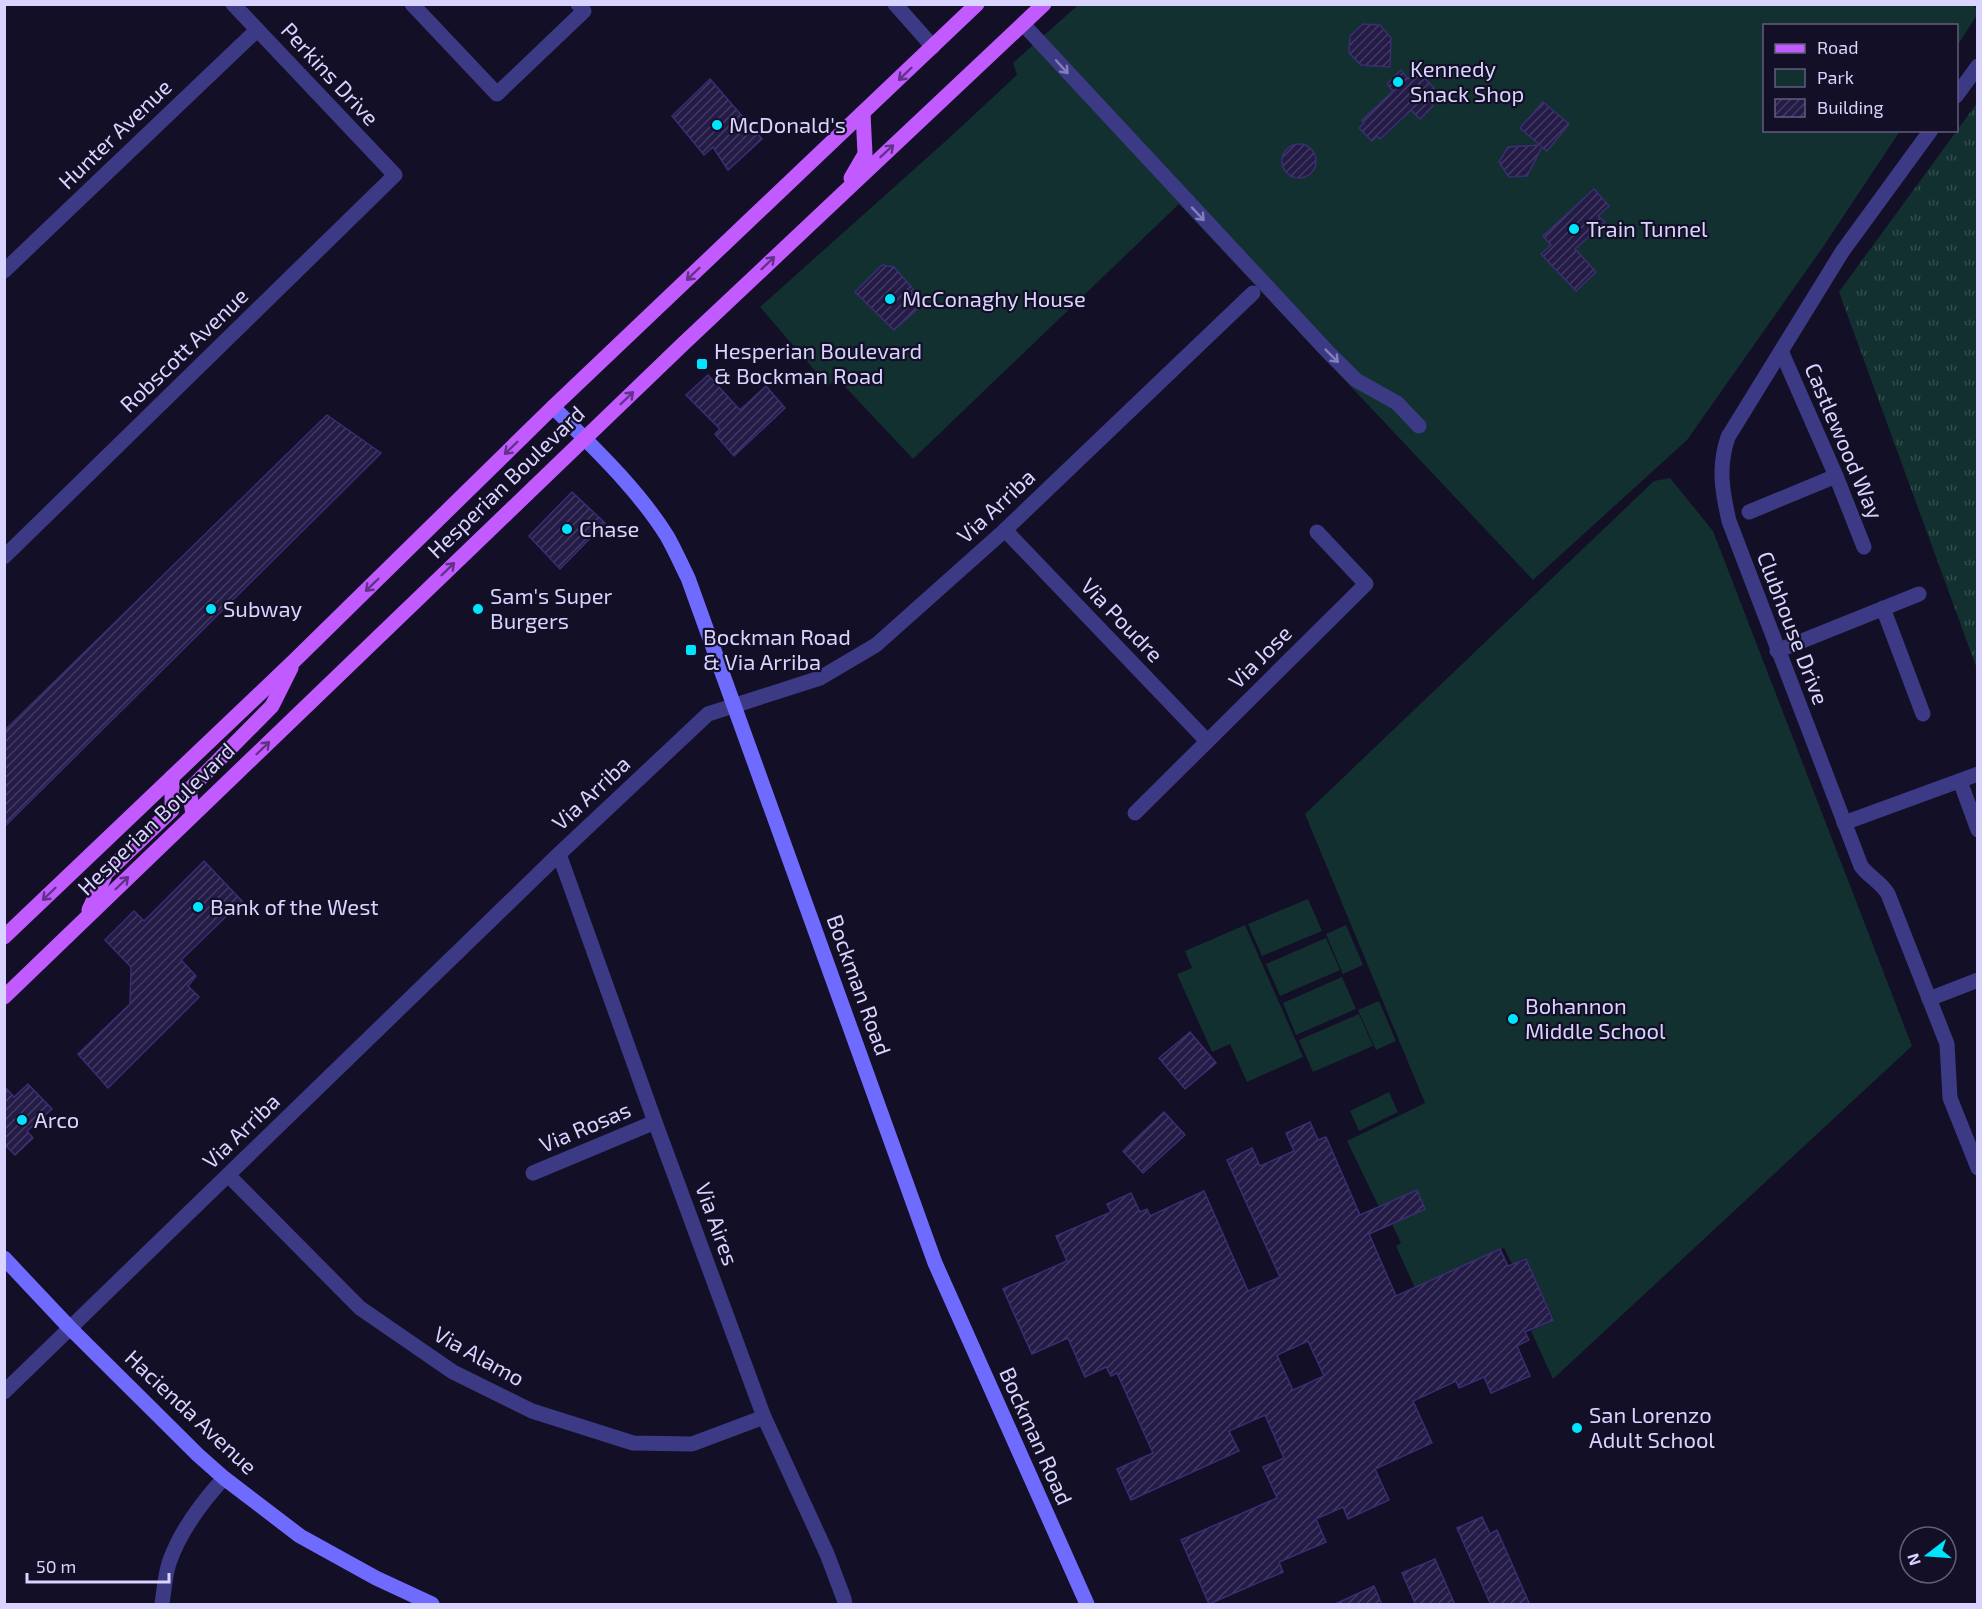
<svg xmlns="http://www.w3.org/2000/svg" width="1982" height="1609" font-family="'Exo 2',sans-serif">
	<style>
		.grass { fill: url(#grass-tufts) }
		.park { fill: #12302f }
		.building { fill: url(#building-hatch); stroke: #3b2d73; stroke-width: 1.5; fill-rule: evenodd }
		.lines { fill: none; stroke-linecap: round; stroke-linejoin: round }
		.street { stroke: #3d3a85; stroke-width: 15 }
		.secondary { stroke: #6f6bff; stroke-width: 15 }
		.primary { stroke: #c25bff; stroke-width: 15 }
		.oneway { stroke: #837fbc }
		.oneway2 { stroke: #623188 }
		.poi-dot { fill: #00e5ff; stroke: #130f26; stroke-width: 2 }
		.labels { text-anchor: middle; stroke-width: 4.5; stroke-linejoin: round; paint-order: stroke }
		.poi-label { font-size: 22px; fill: #d9d4ff; stroke: #130f26; text-anchor: start }
		.street-label { font-size: 22px; fill: #d9d4ff; stroke: #130f26 }
	</style>
	<defs>
		<pattern id="grass-tufts" width="24" height="20" patternUnits="userSpaceOnUse" patternTransform="scale(1.5)"><rect width="24" height="20" fill="#12302f"/><path d="M3 7l-1-3M5 7V3M7 7l1-3M15 17l-1-3M17 17v-4M19 17l1-3" fill="none" stroke="#344d4e"/></pattern>
		<pattern id="building-hatch" width="6" height="6" patternUnits="userSpaceOnUse" patternTransform="scale(1.5)"><rect width="6" height="6" fill="#241b47"/><path d="M-1 1l2-2M0 6l6-6M5 7l2-2" fill="none" stroke="#433b63"/></pattern>
	</defs>
	<rect width="100%" height="100%" fill="#130f26"/>
	<path class="grass" d="M1977,103V669L1839,292Z"/>
	<g class="park">
		<path d="M1972,4L1977,9V15L1957,46L1956,26H1764V130L1900,131L1823,247L1687,440L1533,580L1179,204L913,459L837,378L828,386L760,307L948,139L1017,75L1013,63L1078,5Z"/>
		<path d="M1670,478L1713,531L1912,1046L1553,1379L1531,1331L1554,1320L1526,1258L1512,1264L1504,1248L1415,1288L1396,1246L1401,1243L1392,1224L1425,1209L1417,1191L1379,1207L1347,1141L1425,1103L1305,814L1654,481Z"/>
		<path d="M1308,899L1322,931L1262,956L1248,924Z"/>
		<path d="M1245,925L1303,1057L1247,1082L1230,1044L1212,1052L1177,974L1192,968L1185,951Z"/>
		<path d="M1346,925L1363,965L1343,974L1326,934Z"/>
		<path d="M1326,938L1340,970L1280,996L1266,964Z"/>
		<path d="M1342,977L1356,1009L1296,1035L1283,1003Z"/>
		<path d="M1379,1001L1396,1041L1376,1050L1358,1010Z"/>
		<path d="M1359,1014L1373,1046L1313,1072L1299,1040Z"/>
		<path d="M1389,1092L1398,1112L1359,1131L1350,1111Z"/>
	</g>
	<g class="building">
		<path d="M1363,24L1380,25L1391,38L1390,67L1361,65L1349,53L1350,36Z"/>
		<path d="M1401,70L1408,79L1417,70L1434,88L1425,96L1433,106L1420,119L1411,110L1380,139L1377,136L1372,141L1359,128L1364,123L1362,120L1393,91L1387,84Z"/>
		<path d="M710,79L762,139L728,170L713,147L704,155L672,116Z"/>
		<path d="M1543,102L1569,124L1547,151L1542,147L1527,176L1509,177L1499,162L1508,147L1540,145L1520,128Z"/>
		<circle cx="1299" cy="161" r="17"/>
		<path d="M1594,189L1609,206L1598,216L1605,222L1575,249L1596,272L1576,291L1541,254L1551,245L1543,236Z"/>
		<path d="M882,265L894,267L913,289L911,291L923,304L894,330L855,292Z"/>
		<path d="M708,375L740,410L766,386L785,408L734,456L715,434L720,429L686,395Z"/>
		<path d="M327,415L381,453L4,827V731Z"/>
		<path d="M572,492L605,523L560,569L529,536Z"/>
		<path d="M204,861L242,901L181,960L196,976L188,986L199,997L108,1088L78,1054L130,1004L131,967L105,940L134,911L144,921Z"/>
		<path d="M1190,1032L1216,1063L1185,1089L1159,1058Z"/>
		<path d="M28,1084L52,1109L27,1131L33,1138L15,1155L4,1144V1086L14,1097Z"/>
		<path d="M1164,1112L1185,1135L1143,1173L1123,1151Z"/>
		<path d="M1310,1122L1318,1140L1326,1137L1360,1215L1417,1190L1425,1209L1369,1234L1396,1296L1500,1249L1508,1266L1526,1259L1553,1320L1525,1332L1529,1340L1517,1346L1530,1376L1491,1393L1484,1377L1459,1388L1456,1381L1413,1401L1432,1443L1375,1469L1389,1500L1348,1519L1343,1507L1316,1519L1326,1542L1279,1562L1283,1572L1209,1604L1181,1540L1277,1498L1263,1467L1284,1458L1265,1415L1229,1431L1239,1451L1131,1500L1117,1469L1153,1453L1117,1373L1111,1376L1106,1367L1085,1377L1068,1338L1032,1354L1003,1289L1067,1261L1056,1236L1111,1212L1107,1204L1131,1193L1140,1212L1147,1209L1150,1216L1204,1191L1248,1291L1280,1277L1227,1160L1252,1148L1260,1166L1294,1151L1286,1133ZM1308,1341L1324,1376L1293,1390L1277,1355Z"/>
		<path d="M1482,1517L1490,1534L1497,1530L1530,1605H1491L1457,1528Z"/>
		<path d="M1435,1559L1455,1605H1416L1402,1573Z"/>
		<path d="M1374,1586L1382,1605H1333Z"/>
	</g>
	<g class="lines">
		<g class="street">
			<path d="M412,4L497,94L584,11L578,4"/>
			<path d="M895,4L933,47"/>
			<path d="M1023,24L1328,352L1356,380L1397,403L1419,426"/>
			<path d="M1956,96L1978,66"/>
			<path d="M1931,130L1842,252L1728,437C1718,466 1722,491 1729,521L1861,866C1869,877 1881,882 1888,894L1947,1044L1950,1098L1978,1168"/>
			<path d="M4,271L257,30"/>
			<path d="M1782,353L1836,476L1864,547"/>
			<path d="M1749,512L1836,476"/>
			<path d="M1005,530L1207,741"/>
			<path d="M4,557L395,175L233,4"/>
			<path d="M1883,608L1923,714"/>
			<path d="M1777,651L1919,594"/>
			<path d="M1960,781L1978,830"/>
			<path d="M1135,813L1366,584L1317,532"/>
			<path d="M1844,823L1978,774"/>
			<path d="M559,854L655,1122L764,1417L827,1554L844,1599L845,1604"/>
			<path d="M1929,999L1978,980"/>
			<path d="M533,1173L655,1122"/>
			<path d="M228,1175L360,1308L453,1372L532,1411L633,1443L692,1444L764,1417"/>
			<path d="M4,1392L559,854L708,714L820,678L876,645L1005,530L1253,293"/>
			<path d="M162,1604C164,1591 165,1576 169,1563C180,1531 202,1502 224,1478"/>
		</g>
		<g class="secondary">
			<path d="M553,407C593,447 637,488 667,536C675,550 681,564 688,578L935,1263L1087,1604"/>
			<path d="M4,1258L69,1327L198,1455L224,1478L300,1536L376,1578L432,1604"/>
		</g>
		<g class="primary">
			<path d="M851,178L865,154L863,113"/>
			<path d="M193,814L189,790L272,706L291,668"/>
			<path d="M89,910L106,873L172,810V777"/>
			<path d="M4,937L295,660L553,407L977,4"/>
			<path d="M4,997L683,344L1044,4"/>
		</g>
	</g>
	<defs><path id="oneway-shaft" d="M-6 0H5M1.5-3L5.5 0L1.5 3" fill="none" stroke-width="1.6" stroke-linecap="round" stroke-linejoin="round" transform="scale(1.5)"/></defs>
	<g class="oneway">
		<use href="#oneway-shaft" transform="translate(1062 67) rotate(48)"/>
		<use href="#oneway-shaft" transform="translate(1198 214) rotate(47)"/>
		<use href="#oneway-shaft" transform="translate(1332 356) rotate(45)"/>
	</g>
	<g class="oneway2">
		<use href="#oneway-shaft" transform="translate(905 74) rotate(136)"/>
		<use href="#oneway-shaft" transform="translate(887 151) rotate(-43)"/>
		<use href="#oneway-shaft" transform="translate(768 263) rotate(-44)"/>
		<use href="#oneway-shaft" transform="translate(693 274) rotate(136)"/>
		<use href="#oneway-shaft" transform="translate(627 398) rotate(-44)"/>
		<use href="#oneway-shaft" transform="translate(511 448) rotate(136)"/>
		<use href="#oneway-shaft" transform="translate(448 569) rotate(-44)"/>
		<use href="#oneway-shaft" transform="translate(372 585) rotate(136)"/>
		<use href="#oneway-shaft" transform="translate(263 748) rotate(-44)"/>
		<use href="#oneway-shaft" transform="translate(122 883) rotate(-44)"/>
		<use href="#oneway-shaft" transform="translate(49 894) rotate(136)"/>
	</g>
	<g class="poi-dot">
		<circle cx="1398" cy="82" r="6"/>
		<circle cx="717" cy="125" r="6"/>
		<circle cx="1574" cy="229" r="6"/>
		<circle cx="890" cy="299" r="6"/>
		<rect x="696" y="358" width="12" height="12" rx="3"/>
		<circle cx="567" cy="529" r="6"/>
		<circle cx="211" cy="609" r="6"/>
		<circle cx="478" cy="609" r="6"/>
		<rect x="685" y="644" width="12" height="12" rx="3"/>
		<circle cx="198" cy="907" r="6"/>
		<circle cx="1513" cy="1019" r="6"/>
		<circle cx="22" cy="1120" r="6"/>
		<circle cx="1577" cy="1428" r="6"/>
	</g>
	<g class="labels">
		<g class="poi-label">
			<text x="1410" y="77">Kennedy<tspan x="1410" dy="25">Snack Shop</tspan></text>
			<text x="729" y="133">McDonald's</text>
			<text x="1586" y="237">Train Tunnel</text>
			<text x="902" y="307">McConaghy House</text>
			<text x="714" y="359">Hesperian Boulevard<tspan x="714" dy="25">&amp; Bockman Road</tspan></text>
			<text x="579" y="537">Chase</text>
			<text x="490" y="604">Sam's Super<tspan x="490" dy="25">Burgers</tspan></text>
			<text x="223" y="617">Subway</text>
			<text x="703" y="645">Bockman Road<tspan x="703" dy="25">&amp; Via Arriba</tspan></text>
			<text x="210" y="915">Bank of the West</text>
			<text x="1525" y="1014">Bohannon<tspan x="1525" dy="25">Middle School</tspan></text>
			<text x="34" y="1128">Arco</text>
			<text x="1589" y="1423">San Lorenzo<tspan x="1589" dy="25">Adult School</tspan></text>
		</g>
		<g class="street-label">
			<text transform="translate(330 74) rotate(47)" y="8">Perkins Drive</text>
			<text transform="translate(115 134) rotate(-44)" y="8">Hunter Avenue</text>
			<text transform="translate(184 350) rotate(-44)" y="8">Robscott Avenue</text>
			<text transform="translate(1844 441) rotate(67)" y="8">Castlewood Way</text>
			<text transform="translate(506 482) rotate(-44)" y="8">Hesperian Boulevard</text>
			<text transform="translate(996 506) rotate(-43)" y="8">Via Arriba</text>
			<text transform="translate(1122 620) rotate(46)" y="8">Via Poudre</text>
			<text transform="translate(1793 628) rotate(69)" y="8">Clubhouse Drive</text>
			<text transform="translate(1260 657) rotate(-45)" y="8">Via Jose</text>
			<text transform="translate(591 793) rotate(-43)" y="8">Via Arriba</text>
			<text transform="translate(156 819) rotate(-44)" y="8">Hesperian Boulevard</text>
			<text transform="translate(859 985) rotate(70)" y="8">Bockman Road</text>
			<text transform="translate(585 1127) rotate(-23)" y="8">Via Rosas</text>
			<text transform="translate(241 1131) rotate(-44)" y="8">Via Arriba</text>
			<text transform="translate(717 1224) rotate(70)" y="8">Via Aires</text>
			<text transform="translate(479 1356) rotate(29)" y="8">Via Alamo</text>
			<text transform="translate(191 1412) rotate(43)" y="8">Hacienda Avenue</text>
			<text transform="translate(1036 1436) rotate(66)" y="8">Bockman Road</text>
		</g>
	</g>
	<rect width="1982" height="1609" fill="none" stroke="#d9d4ff" stroke-width="12"/>
	<rect x="1763" y="24" width="195" height="108" fill="#130f26" stroke="#625e7d" stroke-width="1.5"/>
	<rect x="1775" y="44" width="30" height="9" fill="#c25bff" stroke="#625e7d" stroke-width="1.5"/>
	<text x="1817" y="54" font-size="18" fill="#d9d4ff">Road</text>
	<rect x="1775" y="69" width="30" height="18" fill="#12302f" stroke="#625e7d" stroke-width="1.5"/>
	<text x="1817" y="84" font-size="18" fill="#d9d4ff">Park</text>
	<rect x="1775" y="99" width="30" height="18" fill="url(#building-hatch)" stroke="#625e7d" stroke-width="1.5"/>
	<text x="1817" y="114" font-size="18" fill="#d9d4ff">Building</text>
	<g transform="translate(1928 1555) rotate(253)"><circle r="28" fill="#130f26" stroke="#625e7d" stroke-width="1.5"/>
	<path d="M0-4.5L10 22L0 15L-10 22Z" fill="#00e5ff"/>
	<text y="-9" font-size="16" font-weight="bold" text-anchor="middle" fill="#d9d4ff">N</text>
	</g>
	<path d="M27 1573v9h142v-9" fill="none" stroke="#d9d4ff" stroke-width="3"/>
	<text x="36" y="1573" font-size="18" fill="#d9d4ff" stroke="#130f26" stroke-width="4.5" paint-order="stroke">50 m</text>
</svg>
